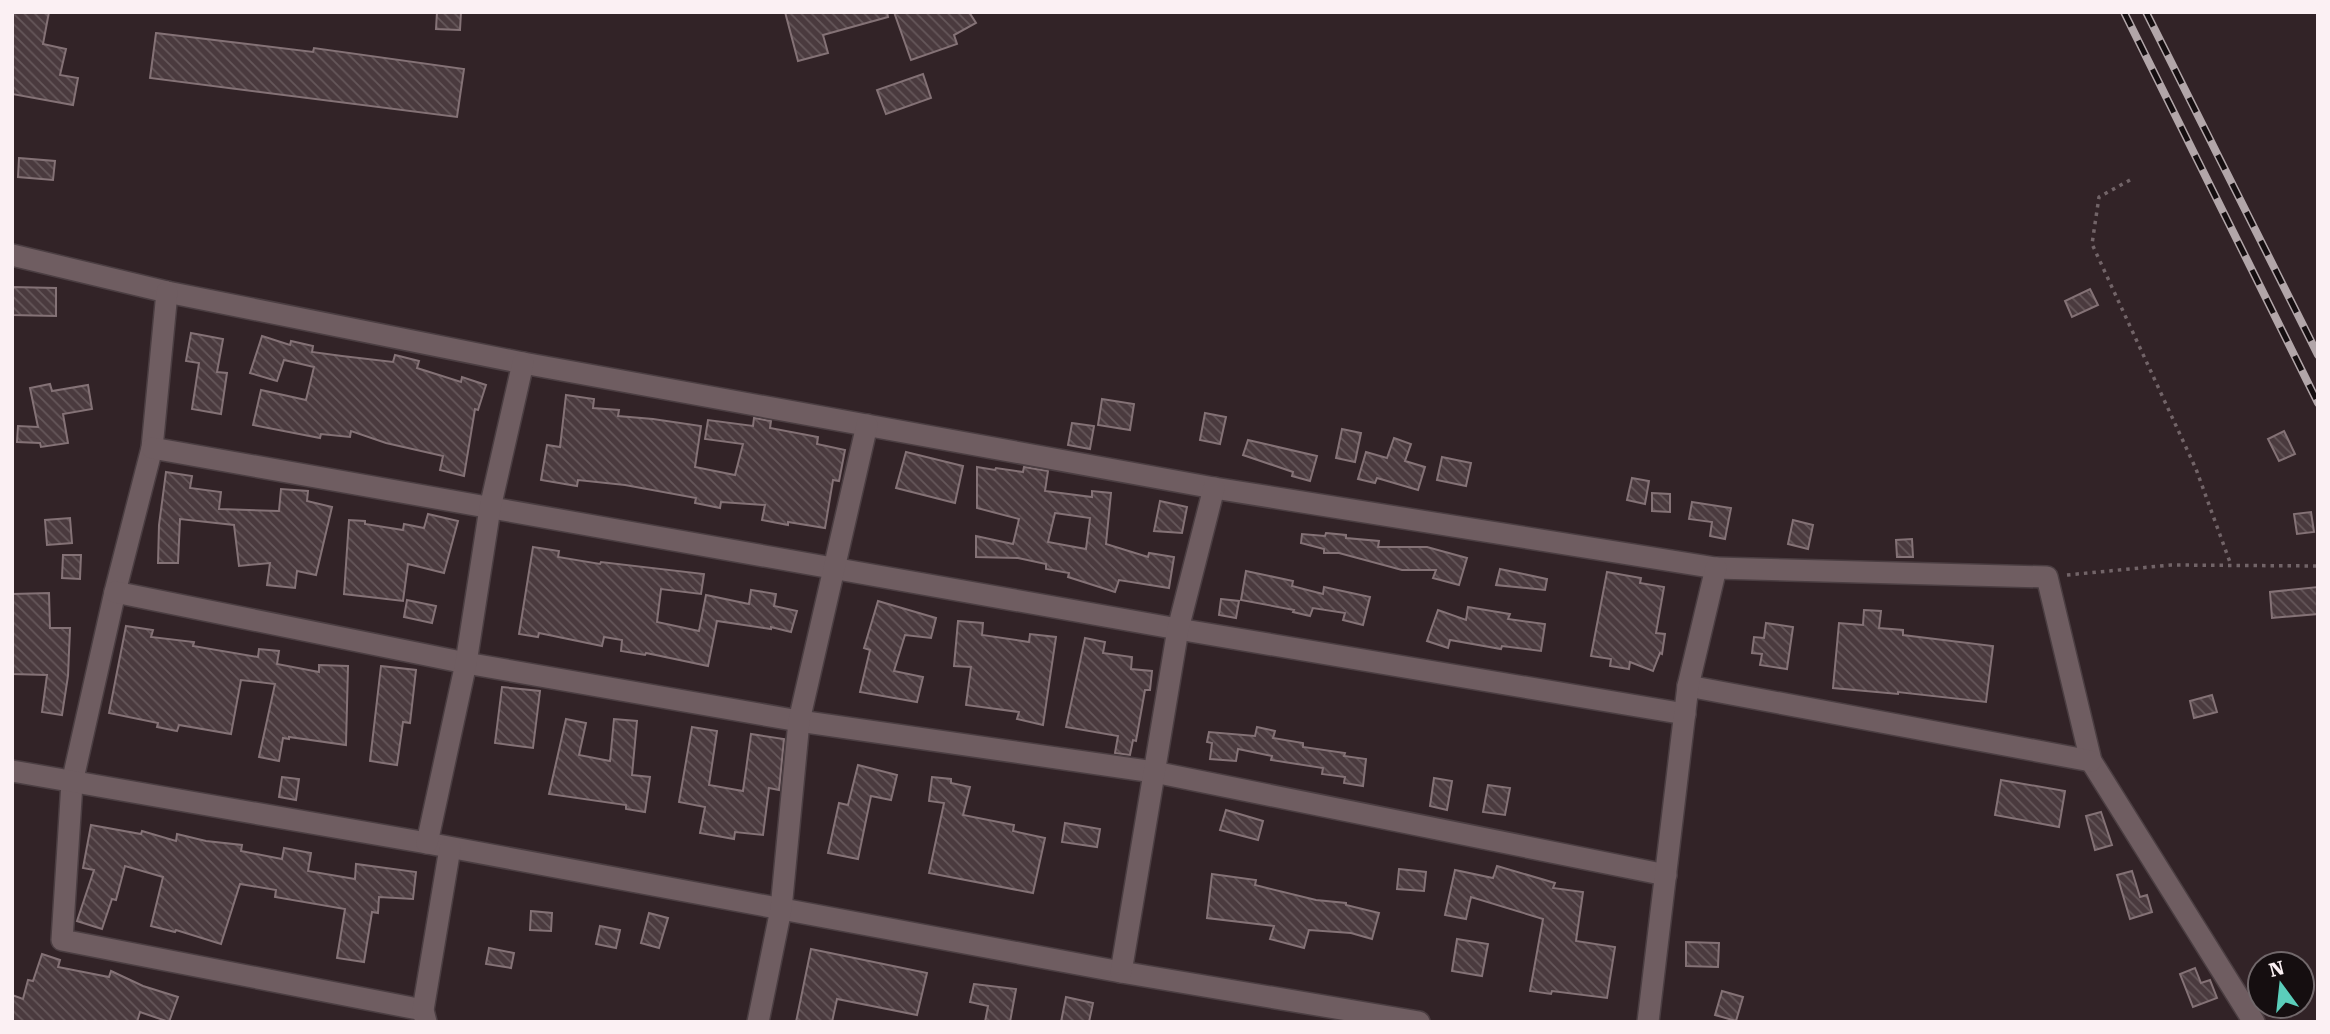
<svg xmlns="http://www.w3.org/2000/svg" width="2330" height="1034" font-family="'Roboto Serif',serif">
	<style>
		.building { fill: url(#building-back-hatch); stroke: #847276; stroke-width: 2; fill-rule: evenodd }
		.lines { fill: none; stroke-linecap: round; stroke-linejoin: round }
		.street-casing { stroke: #4b3e42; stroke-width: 24 }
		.path { stroke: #726468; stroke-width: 3.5; stroke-dasharray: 3.5 5; stroke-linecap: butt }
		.street { stroke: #6f5d61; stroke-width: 21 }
		.rail-casing { stroke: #b2a6a9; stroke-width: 8 }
		.rail { stroke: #150e10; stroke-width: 5; stroke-dasharray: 16; stroke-linecap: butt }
	</style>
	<defs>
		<pattern id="building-back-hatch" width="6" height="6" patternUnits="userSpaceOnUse" patternTransform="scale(1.75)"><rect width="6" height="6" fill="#4a3a3e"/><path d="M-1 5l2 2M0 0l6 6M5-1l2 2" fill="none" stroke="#65575a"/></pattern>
	</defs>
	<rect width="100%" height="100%" fill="#322327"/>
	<g class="building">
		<path d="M12,12H49L43,44L66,49L60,75L78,78L73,105L12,94Z"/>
		<path d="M437,12H461L460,30L436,29Z"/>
		<path d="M785,12H887L888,17L823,35L828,53L798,61Z"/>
		<path d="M894,12H969L976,23L954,35L957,44L911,60Z"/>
		<path d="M156,33L313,52L314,48L464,69L457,117L150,78Z"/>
		<path d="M923,74L931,98L886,114L877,90Z"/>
		<path d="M19,158L55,161L53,180L18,177Z"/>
		<path d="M12,287L56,288V316L12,315Z"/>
		<path d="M2090,289L2098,305L2072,317L2065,301Z"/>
		<path d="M191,333L223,339L217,372L227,373L221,414L192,409L199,363L186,361Z"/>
		<path d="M262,336L290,345L291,341L313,346L312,352L342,356L393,362L395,355L419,361L417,368L461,382L462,377L486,385L478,410L475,409L464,476L440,470L443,456L386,443L351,431L350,437L321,434L320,438L253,425L261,390L306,400L314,367L284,360L277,381L250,373Z"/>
		<path d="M50,384L52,391L88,385L92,409L63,414L68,443L41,447L40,443L17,442L18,426L38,427L30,388Z"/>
		<path d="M566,395L594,399L593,408L619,410L618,416L653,419L701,426L695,467L735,475L743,444L705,439L708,420L753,426L754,418L771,421L770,428L818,437L817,444L845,450L839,481L833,480L825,528L788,522V525L762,520L765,505L721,502L720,508L695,503L696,498L625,485L578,480L577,486L541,480L547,445L560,447Z"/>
		<path d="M1102,399L1134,404L1130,430L1098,425Z"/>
		<path d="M1205,413L1226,417L1220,444L1200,440Z"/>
		<path d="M1072,423L1094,426L1090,449L1068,445Z"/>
		<path d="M1342,429L1361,433L1355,462L1336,458Z"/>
		<path d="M2284,431L2295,454L2279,461L2268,439Z"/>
		<path d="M1394,438L1411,444L1405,461L1425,467L1418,490L1377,478L1375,483L1358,479L1366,452L1387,458Z"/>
		<path d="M1248,440L1317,456L1310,481L1292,476L1293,472L1243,455Z"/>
		<path d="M906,452L963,466L955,503L896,488Z"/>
		<path d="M1442,457L1471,463L1466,486L1437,480Z"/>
		<path d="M977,467L995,470L996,468L1023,472L1024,467L1048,471L1045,491L1092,497V491L1111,493L1106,544L1148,557L1149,553L1174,557L1169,588L1119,580L1115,592L1068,577L1069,573L1046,569V564L1018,558L976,557V536L1013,544L1019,519L977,508ZM1055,513L1090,518L1086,549L1048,542Z"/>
		<path d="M166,472L192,476L190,488L221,492L219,509L279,511L281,489L308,491L307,501L332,507L316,575L297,571L295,588L267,585L270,563L239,566L234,525L180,519L178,563H158L159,525Z"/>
		<path d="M1632,478L1649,481L1645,504L1627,500Z"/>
		<path d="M1652,493L1670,494V512L1652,511Z"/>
		<path d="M1160,501L1187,507L1182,533L1154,531Z"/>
		<path d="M1692,502L1731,508L1725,539L1710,536L1712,522L1689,519Z"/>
		<path d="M2311,512L2314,532L2297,534L2294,514Z"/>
		<path d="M428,514L458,521L444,573L408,564L403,601L344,594L349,520L365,521V524L403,530L404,524L424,528Z"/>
		<path d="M70,518L72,543L47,545L45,520Z"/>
		<path d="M1793,520L1813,525L1808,549L1788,544Z"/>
		<path d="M1326,533L1346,535V538L1379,541L1378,547H1427L1467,558L1459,585L1433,578L1436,570H1402L1339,553H1324V549L1301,543L1302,534L1325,536Z"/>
		<path d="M1912,539L1913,557H1897L1896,540Z"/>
		<path d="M533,547L559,551L558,557L600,564L601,562L704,574L701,594L661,589L657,622L699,631L706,595L749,604L751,590L776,594L774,606L797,611L791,632L771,627V629L717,621L708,666L646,653L645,655L621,651L622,640L604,637L602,646L539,633L538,637L519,634Z"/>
		<path d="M63,555H81L80,579L62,578Z"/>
		<path d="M1500,569L1547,579L1545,590L1496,585Z"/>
		<path d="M1246,571L1293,581L1292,586L1323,594L1324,587L1370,597L1363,625L1343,620L1345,613L1313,608L1310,616L1293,612L1294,610L1241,600Z"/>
		<path d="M1607,572L1641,578L1640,583L1664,587L1656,633L1665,634L1662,654L1660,653L1653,671L1630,662L1629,669L1610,666L1611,659L1591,656Z"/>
		<path d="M2318,587V614L2272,618L2270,592Z"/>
		<path d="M49,593L50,628H70L68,676L62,715L42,712L47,675L12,674V594Z"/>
		<path d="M1221,599L1239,601L1236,618L1219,615Z"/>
		<path d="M407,600L436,606L432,623L404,617Z"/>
		<path d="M878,601L936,618L931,638L905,635L894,671L923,677L917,702L860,692L870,650L864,648Z"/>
		<path d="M1468,607L1510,614L1508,619L1545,624L1541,651L1502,646L1501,649L1450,640L1448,648L1427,641L1438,610L1466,620Z"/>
		<path d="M1864,610L1881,611L1879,628L1903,630V635L1993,646L1986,702L1898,692V694L1833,688L1839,623L1863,625Z"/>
		<path d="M958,621L983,623L982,635L1029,642L1030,634L1056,637L1043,725L1017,719L1019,712L966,705L971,667L954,666Z"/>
		<path d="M1766,623L1793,627L1787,669L1760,665L1762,654L1752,653L1754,637L1764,638Z"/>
		<path d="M126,626L153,630L151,637L194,642L193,646L258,657L259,649L279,651L277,664L319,672V665L348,666L346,745L289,737V739L283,738L279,761L259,757L275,684L241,680L231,734L179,725L177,731L157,727L158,723L109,713Z"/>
		<path d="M1085,638L1105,642L1103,653L1132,657L1131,669L1152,671L1150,690H1145L1136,741L1133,740L1130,755L1115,753L1118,736L1066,727Z"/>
		<path d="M381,666L416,670L410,723L403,722L397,765L370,761Z"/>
		<path d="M502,687L540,691L533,748L495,743Z"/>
		<path d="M2212,695L2217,712L2194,718L2190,701Z"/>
		<path d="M566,719L586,723L579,755L610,761L614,719L637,721L632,775L650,777L645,812L626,809V805L549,794Z"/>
		<path d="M692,727L717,731L709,785L743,791L751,734L784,739L779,790L769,788L763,835L735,832L734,839L700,833L705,807L679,802Z"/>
		<path d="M1257,727L1275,731L1273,738L1303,743V747L1345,753L1344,756L1366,759L1363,786L1344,783L1345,777L1322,774L1323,768L1271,760L1272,756L1238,749L1236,761L1210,759L1212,743L1207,742L1209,732L1255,736Z"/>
		<path d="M858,765L897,775L891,800L871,796L858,859L828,853L839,803L848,805Z"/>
		<path d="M282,777L299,779L296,800L279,797Z"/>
		<path d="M932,777L951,779V783L970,787L963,815L1014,825L1013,831L1045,838L1033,893L929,873L944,803L929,801Z"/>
		<path d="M1434,778L1452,781L1447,810L1430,806Z"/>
		<path d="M2001,780L2065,791L2059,827L1995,815Z"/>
		<path d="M1488,785L1510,788L1505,815L1483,812Z"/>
		<path d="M1226,810L1263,821L1258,840L1220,830Z"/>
		<path d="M2101,812L2112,845L2095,850L2086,816Z"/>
		<path d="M1065,823L1100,829L1097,847L1062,842Z"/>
		<path d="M91,825L141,834L142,831L176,841L177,834L206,841L242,845L241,851L282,859L284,848L311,853L308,871L355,879L356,864L416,872L413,899L379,897L378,913L372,912L364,962L337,958L345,909L275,897L276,890L240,884L221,944L176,930L175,932L151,926L163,877L125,866L116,900L112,899L102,929L77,921L94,870L83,868Z"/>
		<path d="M1497,866L1555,883L1553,888L1583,892L1576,941L1615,947L1607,998L1552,991L1551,994L1530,991L1543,919L1471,897L1466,919L1445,915L1455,870L1493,878Z"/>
		<path d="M1399,869L1426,872L1424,891L1397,889Z"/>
		<path d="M2132,871L2140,897L2147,895L2152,912L2130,919L2117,875Z"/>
		<path d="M1212,874L1256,880L1255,885L1316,900L1346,903V905L1379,913L1372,939L1351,933L1309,930L1304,948L1270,939L1274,926L1207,918Z"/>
		<path d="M531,911L552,913L551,931L530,930Z"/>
		<path d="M649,913L668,918L659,948L641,943Z"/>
		<path d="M600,926L620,930L616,948L596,944Z"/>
		<path d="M1457,939L1488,944L1482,976L1452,971Z"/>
		<path d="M1686,942L1719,943L1718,967L1686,966Z"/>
		<path d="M489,948L514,953L511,968L486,964Z"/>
		<path d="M811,949L927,973L917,1015L837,999L832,1022H796Z"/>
		<path d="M42,954L60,960L58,967L109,977L111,971L143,986L178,997L169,1022L140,1012L137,1022H12V995L23,999L28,980L33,981Z"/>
		<path d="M2195,968L2201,983L2210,980L2217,998L2193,1007L2180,974Z"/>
		<path d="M974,984L1016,989L1010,1022H985L988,1006L970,1002Z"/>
		<path d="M1722,991L1743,997L1736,1021L1715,1015Z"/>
		<path d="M1066,997L1093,1003L1089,1022H1061Z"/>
	</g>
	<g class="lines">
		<defs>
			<g id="street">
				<path d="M12,255L167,292L523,363L1214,488L1716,568L2047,577L2091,761L2254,1022"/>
				<path d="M167,292L152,448L115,592L72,783L62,940L423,1010"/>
				<path d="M152,448L1178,629L1685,714"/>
				<path d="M115,592L466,663L799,721L1154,772L1666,875"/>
				<path d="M1688,686L2091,761"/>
				<path d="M12,771L427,843L1121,972L1419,1022"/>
				<path d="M427,843L466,663L490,508L523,363"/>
				<path d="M1121,972L1178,629L1214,488"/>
				<path d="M426,1022L423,1010L450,848"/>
				<path d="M758,1022L781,909L799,721L867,425"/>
				<path d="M1648,1022L1688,686L1716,568"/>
			</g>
		</defs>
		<use href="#street" class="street-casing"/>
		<g class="path">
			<path d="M2130,180L2099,197L2092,244L2196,469L2231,565"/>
			<path d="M2067,575L2171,565L2318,566"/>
		</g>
		<use href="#street" class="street"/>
		<defs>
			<g id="rail">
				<path d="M2124,12L2318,403"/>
				<path d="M2146,12L2318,355"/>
			</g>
		</defs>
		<use href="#rail" class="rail-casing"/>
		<use href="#rail" class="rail"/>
	</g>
	<rect width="2330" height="1034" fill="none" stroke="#fbf0f3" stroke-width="28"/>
	<g transform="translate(2281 985) rotate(345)"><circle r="33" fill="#150e10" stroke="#71686b" stroke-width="2"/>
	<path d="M0-5L12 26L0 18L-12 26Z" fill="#5bcebb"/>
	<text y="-10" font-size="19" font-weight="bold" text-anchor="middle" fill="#fbf0f3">N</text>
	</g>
</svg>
